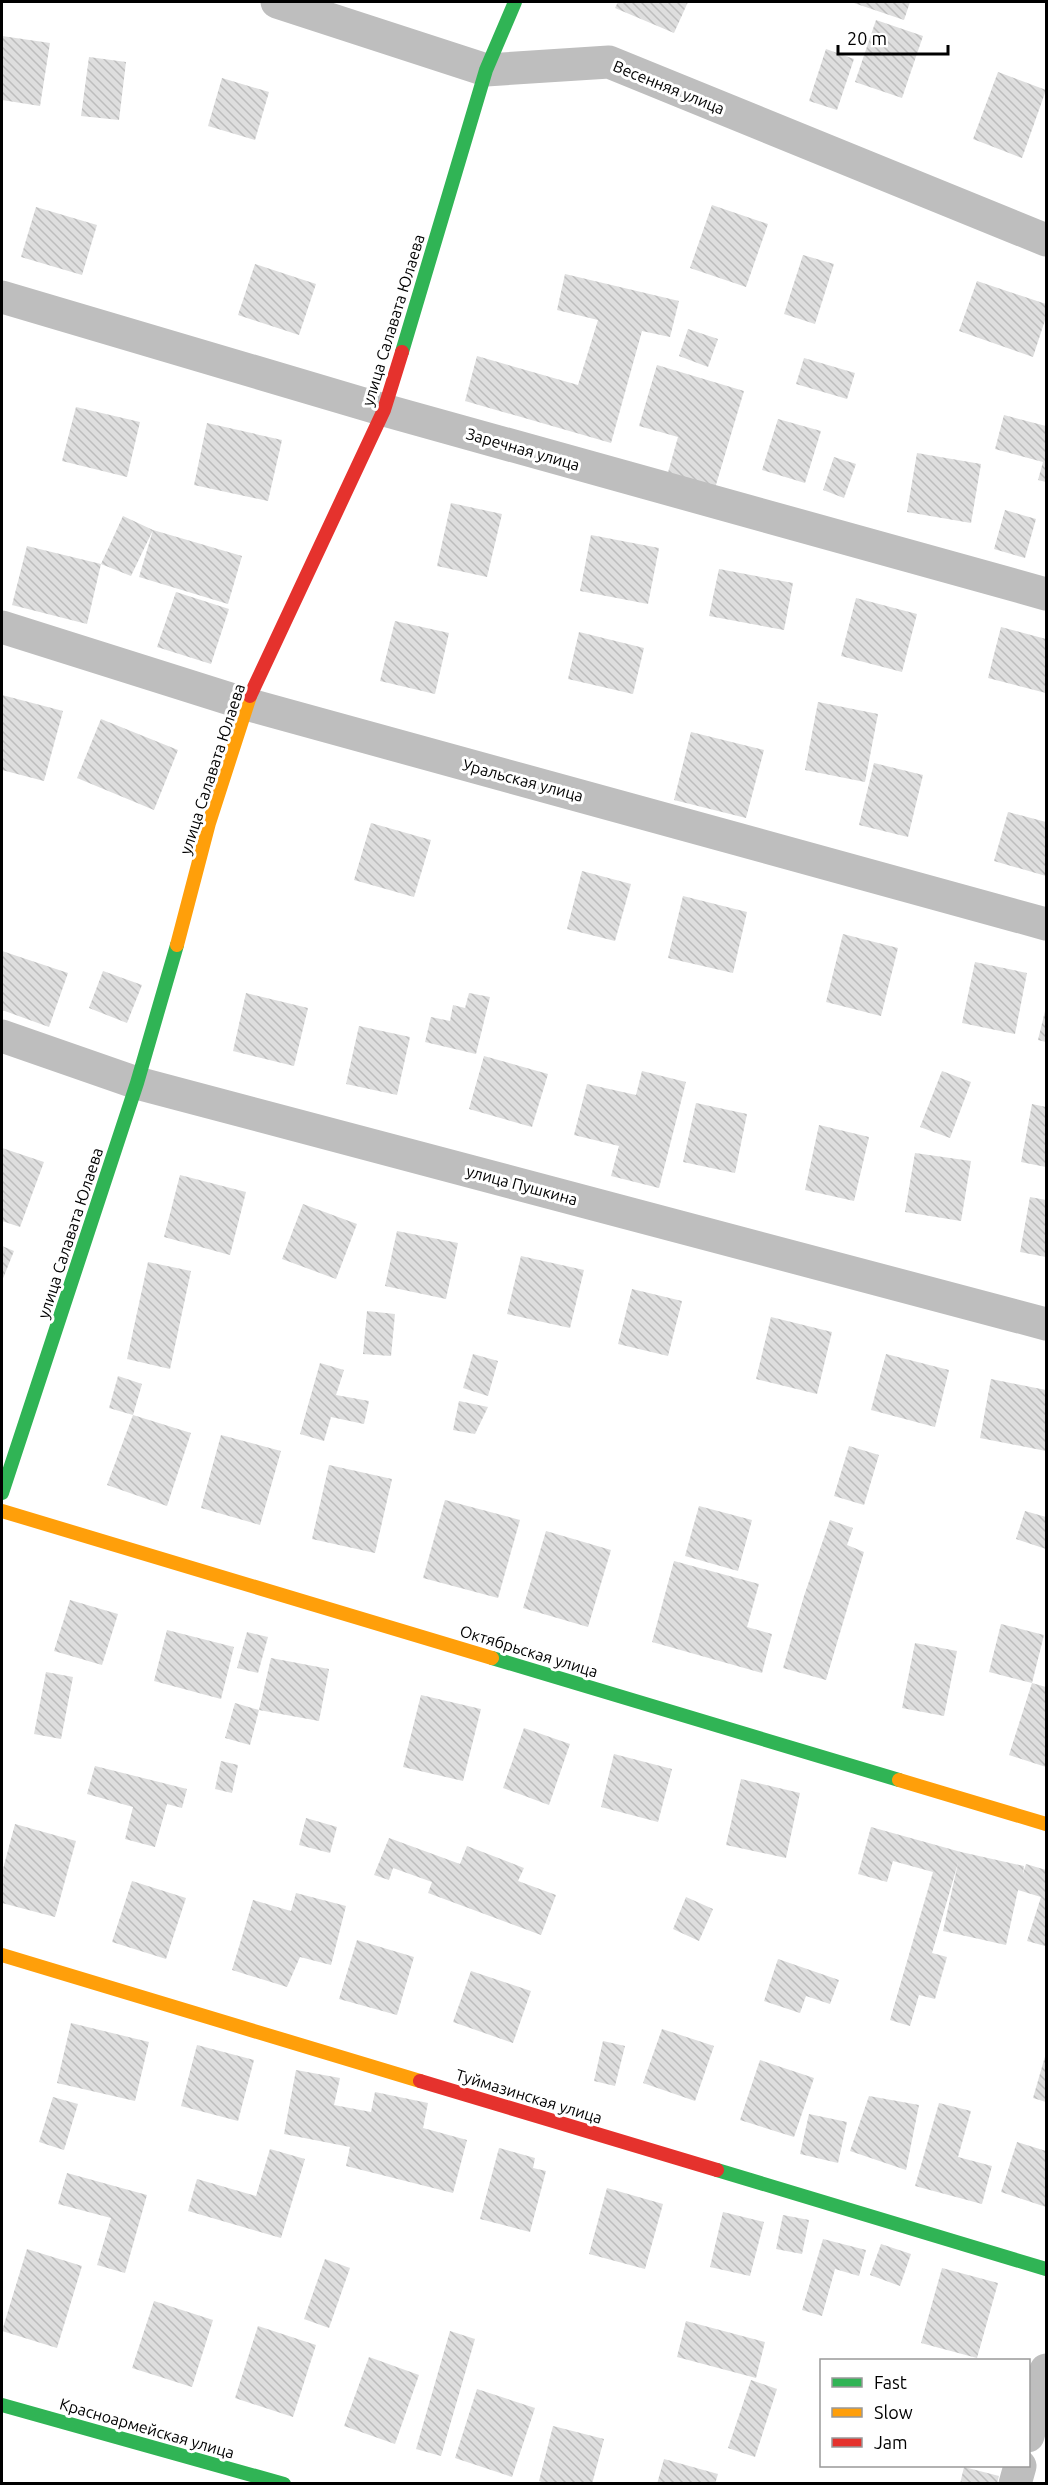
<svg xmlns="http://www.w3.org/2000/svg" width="1048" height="2485" font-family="Ubuntu,sans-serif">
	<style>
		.building { fill: url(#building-back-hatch) }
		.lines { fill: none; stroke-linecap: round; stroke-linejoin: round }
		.street { stroke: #bebebe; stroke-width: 33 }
		.fast { stroke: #30b455; stroke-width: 14 }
		.slow { stroke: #ff9f0a; stroke-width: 14 }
		.jam { stroke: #e5322d; stroke-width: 14 }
		.labels { text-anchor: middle; stroke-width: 6; stroke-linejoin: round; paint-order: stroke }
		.street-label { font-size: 16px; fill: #000; stroke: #fff }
	</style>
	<defs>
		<pattern id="building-back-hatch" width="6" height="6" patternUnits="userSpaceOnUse" patternTransform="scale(1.5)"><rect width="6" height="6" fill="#dedede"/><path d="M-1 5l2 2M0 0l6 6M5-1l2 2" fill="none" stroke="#bdbdbd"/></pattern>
	</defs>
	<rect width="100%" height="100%" fill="#fff"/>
	<g class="building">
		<path d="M618,2H688L674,33L615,8Z"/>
		<path d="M851,2H910L904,20Z"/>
		<path d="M876,20L923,36L902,98L855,82Z"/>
		<path d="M2,36L50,43L40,106L2,100Z"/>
		<path d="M826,49L854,59L837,110L809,101Z"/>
		<path d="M89,57L126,62L119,120L81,116Z"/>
		<path d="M998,72L1046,90L1022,158L973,139Z"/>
		<path d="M222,78L269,92L255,140L208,126Z"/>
		<path d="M712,205L768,224L746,287L690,268Z"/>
		<path d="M36,207L97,225L82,275L21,257Z"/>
		<path d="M803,255L834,264L815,324L784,314Z"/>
		<path d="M255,264L316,284L299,335L238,315Z"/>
		<path d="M565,274L679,301L670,337L642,331L611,443L465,401L477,356L578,385L598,320L557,310Z"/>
		<path d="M977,281L1046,304V317L1033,357L959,331Z"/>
		<path d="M688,329L718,339L708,367L679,356Z"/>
		<path d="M804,358L855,373L847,399L796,384Z"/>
		<path d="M657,365L744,391L715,488L667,476L678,437L639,426Z"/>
		<path d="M76,407L140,422L127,477L62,461Z"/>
		<path d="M1004,415L1046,426V482L1038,480L1043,462L995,449Z"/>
		<path d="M778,419L821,431L805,483L762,470Z"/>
		<path d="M207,423L282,440L268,501L194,485Z"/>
		<path d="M917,453L981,464L971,523L907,512Z"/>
		<path d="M834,457L856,464L844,498L823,490Z"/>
		<path d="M451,503L502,514L487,577L437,566Z"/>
		<path d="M1005,510L1036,519L1025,558L994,549Z"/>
		<path d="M123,516L153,530L242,556L228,604L139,577L153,530L131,576L101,564L87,624L12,605L27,546L101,564Z"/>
		<path d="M591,535L659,548L648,604L580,591Z"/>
		<path d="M719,569L793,583L784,630L709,616Z"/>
		<path d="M176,592L229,609L211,664L157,647Z"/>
		<path d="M856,598L917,614L902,672L841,656Z"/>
		<path d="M395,621L449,633L435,694L380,681Z"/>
		<path d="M1001,627L1046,639V693L988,678Z"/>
		<path d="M579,632L644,648L633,694L568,679Z"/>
		<path d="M2,695L63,711L44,781L2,770Z"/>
		<path d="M818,702L878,714L865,782L805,770Z"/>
		<path d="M101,719L178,750L154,810L77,778Z"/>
		<path d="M691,732L764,750L746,818L674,800Z"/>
		<path d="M874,763L923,775L908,837L859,825Z"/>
		<path d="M1008,812L1046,822V876L994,861Z"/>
		<path d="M371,823L431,840L414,897L354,880Z"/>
		<path d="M582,871L631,884L615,941L567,929Z"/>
		<path d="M683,896L747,912L733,973L668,958Z"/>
		<path d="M843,934L898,948L881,1016L826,1002Z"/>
		<path d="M2,951L68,973L49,1027L2,1010Z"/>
		<path d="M975,962L1027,973L1015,1034L962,1023Z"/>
		<path d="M103,971L142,985L127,1023L89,1008Z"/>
		<path d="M246,993L308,1008L294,1066L233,1051Z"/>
		<path d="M469,993L490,997L476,1054L425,1042L431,1017L450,1021L453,1005L465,1008Z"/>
		<path d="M1046,1007V1042L1038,1040Z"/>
		<path d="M359,1026L410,1037L397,1095L346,1084Z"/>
		<path d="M484,1056L548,1074L532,1127L469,1109Z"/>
		<path d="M642,1071L686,1082L659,1188L611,1176L619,1146L574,1135L587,1084L636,1095Z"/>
		<path d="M942,1071L971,1082L950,1138L920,1127Z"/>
		<path d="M696,1103L747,1114L735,1173L683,1162Z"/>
		<path d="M1032,1104L1046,1107V1167L1021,1162Z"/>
		<path d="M819,1125L869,1137L854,1201L805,1190Z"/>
		<path d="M2,1148L44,1162L20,1227L2,1221Z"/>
		<path d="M915,1153L971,1161L961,1221L905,1212Z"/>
		<path d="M180,1175L246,1192L230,1255L164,1237Z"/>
		<path d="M1030,1197L1046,1200V1257L1020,1252Z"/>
		<path d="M303,1204L357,1224L336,1279L282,1259Z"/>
		<path d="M397,1231L458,1243L446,1299L385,1286Z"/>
		<path d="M2,1246L14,1251L2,1281Z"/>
		<path d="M521,1256L584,1270L570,1328L507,1314Z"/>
		<path d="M148,1262L191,1271L170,1369L127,1359Z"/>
		<path d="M632,1289L682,1301L668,1356L618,1344Z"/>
		<path d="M367,1311L395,1314L391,1356L363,1354Z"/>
		<path d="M771,1317L832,1332L817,1394L756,1379Z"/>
		<path d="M473,1354L498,1361L488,1396L463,1388Z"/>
		<path d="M886,1354L949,1370L935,1427L871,1410Z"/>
		<path d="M320,1363L344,1370L336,1395L369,1401L364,1424L331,1417L324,1441L300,1434Z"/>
		<path d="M118,1376L142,1384L133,1415L109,1408Z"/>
		<path d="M991,1379L1046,1390V1451L980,1438Z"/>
		<path d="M459,1401L488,1407L475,1434L453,1430Z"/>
		<path d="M133,1415L191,1433L167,1506L107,1485Z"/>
		<path d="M221,1435L281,1451L260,1525L201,1508Z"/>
		<path d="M849,1446L879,1455L864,1505L834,1496Z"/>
		<path d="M329,1465L392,1479L375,1553L312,1539Z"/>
		<path d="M445,1500L520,1520L498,1598L423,1578Z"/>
		<path d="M699,1506L752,1520L738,1571L685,1556Z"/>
		<path d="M1025,1511L1046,1517V1549L1016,1539Z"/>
		<path d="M830,1520L853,1528L847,1545L864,1552L826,1680L783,1668L804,1596Z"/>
		<path d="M546,1531L611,1550L588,1627L523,1608Z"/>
		<path d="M674,1561L759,1584L747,1627L772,1634L762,1673L652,1642Z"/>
		<path d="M70,1600L118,1614L102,1665L54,1651Z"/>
		<path d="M1001,1624L1044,1635L1032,1683L989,1672Z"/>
		<path d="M167,1630L234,1647L221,1699L154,1681Z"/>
		<path d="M247,1632L268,1637L258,1673L237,1668Z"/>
		<path d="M915,1643L957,1651L944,1716L902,1708Z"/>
		<path d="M271,1658L329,1669L319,1721L259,1710Z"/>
		<path d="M46,1672L73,1677L61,1739L34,1734Z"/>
		<path d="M1032,1683L1046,1687V1767L1009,1755Z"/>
		<path d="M421,1695L481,1709L463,1781L403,1767Z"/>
		<path d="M235,1703L259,1710L250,1745L225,1738Z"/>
		<path d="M524,1728L570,1744L549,1805L503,1788Z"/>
		<path d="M614,1754L672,1769L658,1822L601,1807Z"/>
		<path d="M221,1761L238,1765L232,1793L215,1789Z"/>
		<path d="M95,1766L187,1789L182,1808L167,1804L155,1847L125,1839L133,1807L87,1794Z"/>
		<path d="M741,1779L800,1793L786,1858L726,1845Z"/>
		<path d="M306,1818L337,1827L330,1853L299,1845Z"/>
		<path d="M15,1824L76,1841L55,1917L2,1903V1873Z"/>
		<path d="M871,1827L961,1852L1024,1866L1023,1874L1026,1864L1046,1870L1045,1946L1027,1941L1041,1897L1018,1890L1006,1945L943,1931L958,1863L932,1953L947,1957L935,1999L919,1995L910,2026L890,2020L933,1872L893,1861L887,1882L858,1874Z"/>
		<path d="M389,1838L460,1864L467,1846L524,1868L518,1881L556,1895L541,1935L428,1893L432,1882L393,1868L389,1880L374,1875Z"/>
		<path d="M132,1881L186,1898L166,1959L112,1942Z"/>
		<path d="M296,1893L346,1906L331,1965L300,1957L287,1987L232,1970L253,1900L291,1911Z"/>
		<path d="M686,1897L713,1909L699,1941L673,1929Z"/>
		<path d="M357,1940L414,1957L397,2015L339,1999Z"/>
		<path d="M778,1959L839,1980L830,2004L806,1996L800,2013L764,2001Z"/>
		<path d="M471,1971L531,1991L513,2043L453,2022Z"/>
		<path d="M71,2023L149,2042L135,2101L57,2083Z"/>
		<path d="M662,2029L714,2046L695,2101L643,2083Z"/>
		<path d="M603,2041L625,2046L615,2086L594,2081Z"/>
		<path d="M197,2045L254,2060L238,2121L181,2106Z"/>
		<path d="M1046,2053V2102L1033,2098Z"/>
		<path d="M760,2060L814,2078L794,2137L740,2120Z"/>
		<path d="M296,2070L340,2078L334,2105L371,2112L375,2092L428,2103L423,2128L467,2140L453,2193L346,2166L350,2147L284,2134Z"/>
		<path d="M869,2096L919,2105L906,2170L850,2151Z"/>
		<path d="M53,2097L78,2104L64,2150L39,2142Z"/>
		<path d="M939,2103L971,2111L958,2157L992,2166L982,2204L915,2186Z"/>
		<path d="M809,2114L847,2122L838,2163L800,2154Z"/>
		<path d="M1017,2142L1046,2151V2207L1001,2192Z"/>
		<path d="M499,2148L535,2158L533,2168L546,2171L530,2232L480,2219Z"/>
		<path d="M270,2149L305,2159L281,2238L188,2211L197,2179L256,2196Z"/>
		<path d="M67,2173L147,2195L125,2273L97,2265L111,2218L58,2204Z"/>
		<path d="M607,2188L663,2204L645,2269L589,2254Z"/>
		<path d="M723,2212L764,2222L750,2276L710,2267Z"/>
		<path d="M783,2215L809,2220L802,2254L776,2249Z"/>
		<path d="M823,2239L866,2250L859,2276L835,2269L822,2316L802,2310Z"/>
		<path d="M881,2244L911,2254L900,2286L870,2275Z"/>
		<path d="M27,2249L82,2266L57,2348L2,2331Z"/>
		<path d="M325,2259L350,2268L329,2328L304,2319Z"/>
		<path d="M942,2268L998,2283L977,2358L921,2343Z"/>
		<path d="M154,2301L213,2320L192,2387L132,2368Z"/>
		<path d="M686,2321L765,2342L756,2378L677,2357Z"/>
		<path d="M258,2326L316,2345L293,2417L235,2398Z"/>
		<path d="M450,2331L475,2339L441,2456L416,2449Z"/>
		<path d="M369,2357L419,2375L395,2444L344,2426Z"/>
		<path d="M751,2380L777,2389L755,2457L728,2448Z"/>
		<path d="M477,2389L535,2408L512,2477L455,2458Z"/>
		<path d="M553,2426L604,2439L592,2484H547L539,2481Z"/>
		<path d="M664,2459L718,2474L715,2484H657Z"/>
		<path d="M964,2467L999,2476L997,2484H960Z"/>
	</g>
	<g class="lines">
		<g class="street">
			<path d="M277,2L486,70L609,62L1046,240"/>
			<path d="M2,297L384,410L1046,594"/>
			<path d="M2,627L246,704L1046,924"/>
			<path d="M2,1036L137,1083L1046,1324"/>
			<path d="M1028,2436L1046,2370"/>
			<path d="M1015,2484L1020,2466"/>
		</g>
		<g class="fast">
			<path d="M402,352L486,70L515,2"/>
			<path d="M2,1493L137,1083L177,945"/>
			<path d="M492,1658L899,1780"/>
			<path d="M717,2170L1046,2269"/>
			<path d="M2,2405L284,2484"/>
		</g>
		<g class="slow">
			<path d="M177,945L209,823L250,696"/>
			<path d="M2,1511L492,1658"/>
			<path d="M899,1780L1046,1824"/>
			<path d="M2,1955L420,2081"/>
		</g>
		<g class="jam">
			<path d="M250,696L384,410L402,352"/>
			<path d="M420,2081L717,2170"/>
		</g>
	</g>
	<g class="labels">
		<g class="street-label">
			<text transform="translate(669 87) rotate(22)" y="6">Весенняя улица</text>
			<text transform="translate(393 320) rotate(-73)" y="6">улица Салавата Юлаева</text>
			<text transform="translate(523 449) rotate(16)" y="6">Заречная улица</text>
			<text transform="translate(212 769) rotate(-72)" y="6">улица Салавата Юлаева</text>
			<text transform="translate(523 780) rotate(15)" y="6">Уральская улица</text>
			<text transform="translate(522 1185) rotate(15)" y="6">улица Пушкина</text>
			<text transform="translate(70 1233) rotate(-72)" y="6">улица Салавата Юлаева</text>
			<text transform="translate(529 1651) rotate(17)" y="6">Октябрьская улица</text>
			<text transform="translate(529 2096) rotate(17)" y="6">Туймазинская улица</text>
			<text transform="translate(147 2428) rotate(16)" y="6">Красноармейская улица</text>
		</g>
	</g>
	<rect width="1048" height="2485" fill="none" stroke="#000000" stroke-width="6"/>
	<rect x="820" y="2359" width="210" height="108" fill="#ffffff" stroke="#999999" stroke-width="1.5"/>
	<rect x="832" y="2378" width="30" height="9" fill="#30b455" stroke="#999999" stroke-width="1.5"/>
	<text x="874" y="2389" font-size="18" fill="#000000">Fast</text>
	<rect x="832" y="2408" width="30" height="9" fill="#ff9f0a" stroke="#999999" stroke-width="1.5"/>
	<text x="874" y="2419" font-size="18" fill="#000000">Slow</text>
	<rect x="832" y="2438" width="30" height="9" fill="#e5322d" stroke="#999999" stroke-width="1.5"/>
	<text x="874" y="2449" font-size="18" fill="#000000">Jam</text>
	<path d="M838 45v9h110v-9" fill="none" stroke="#000000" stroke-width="3"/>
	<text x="847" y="45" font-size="18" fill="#000000" stroke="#ffffff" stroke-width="4.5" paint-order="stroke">20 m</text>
</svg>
